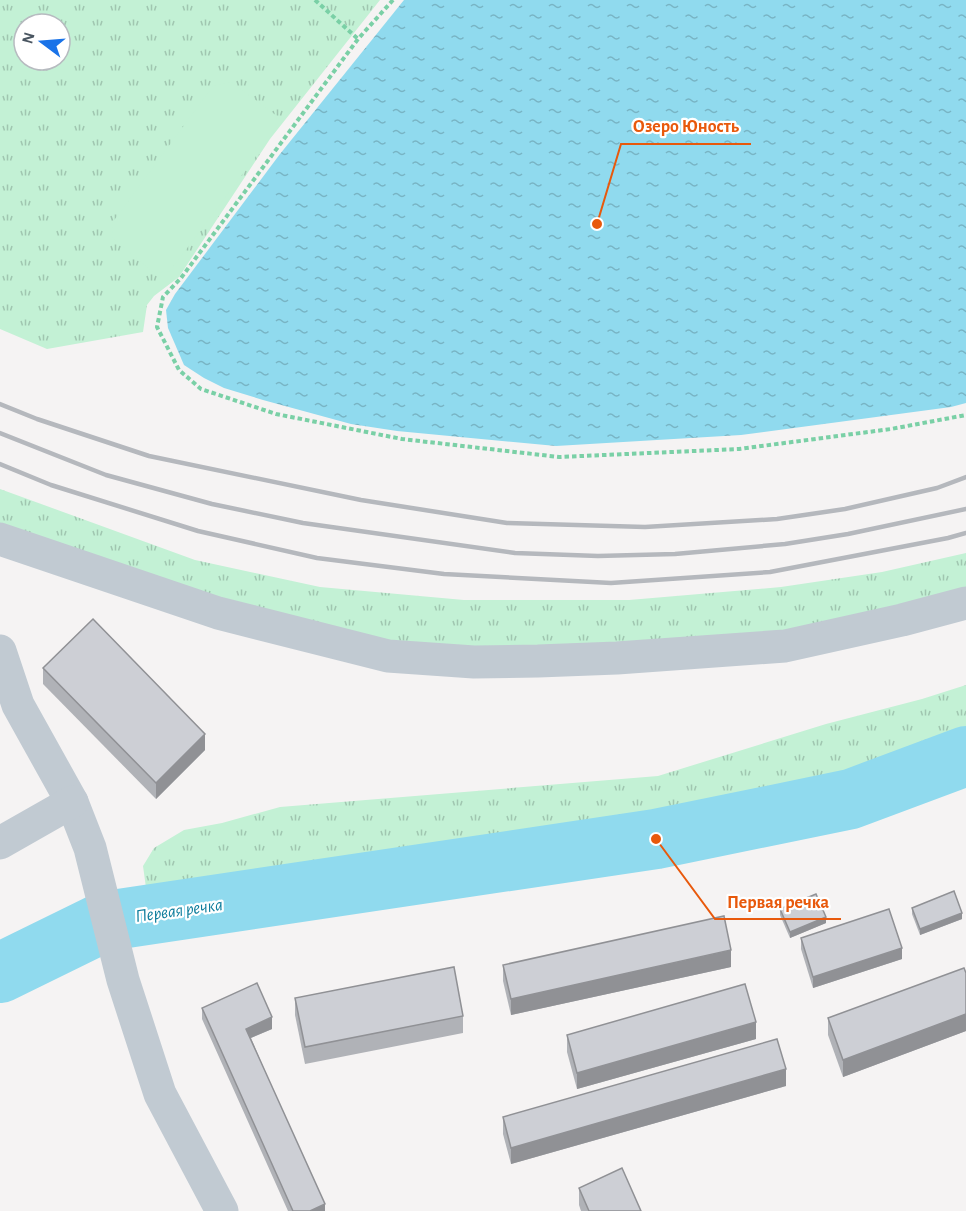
<svg xmlns="http://www.w3.org/2000/svg" width="966" height="1211" font-family="'Alegreya Sans',sans-serif">
	<style>
		.grass { fill: url(#grass-tufts); fill-rule: evenodd }
		.pitch { fill: #c3f1d5 }
		.water { fill: url(#water-ripples) }
		.lines { fill: none; stroke-linecap: round; stroke-linejoin: round }
		.river { stroke: #90daee; stroke-width: 60 }
		.path { stroke: #7ad0a6; stroke-width: 4; stroke-dasharray: 4.5 3; stroke-linecap: butt }
		.minor { stroke: #c1cad2; stroke-width: 33 }
		.rail { stroke: #b5b8bd; stroke-width: 4.5 }
		.wall { fill: #b0b2b7 }
		.shaded-wall { fill: #909195 }
		.building { fill: #cdcfd5; stroke: #909195; stroke-width: 1.5 }
		.labels { text-anchor: middle; stroke-width: 4.5; stroke-linejoin: round; paint-order: stroke }
		.water-label { font-size: 18px; font-style: italic; fill: #0c7c9b; stroke: #fff }
		.leader { fill: none; stroke: #e8590c; stroke-width: 2 }
		.callout-dot { fill: #e8590c; stroke: #fff; stroke-width: 2 }
		.callout-label { font-size: 18px; text-anchor: middle; font-weight: bold; fill: #e8590c; stroke: #fff; stroke-width: 4.5; stroke-linejoin: round; paint-order: stroke }
	</style>
	<defs>
		<pattern id="grass-tufts" width="24" height="20" patternUnits="userSpaceOnUse" patternTransform="scale(1.5)"><rect width="24" height="20" fill="#c3f1d5"/><path d="M3 7l-1-3M5 7V3M7 7l1-3M15 17l-1-3M17 17v-4M19 17l1-3" fill="none" stroke="#a0c6b0"/></pattern>
		<pattern id="water-ripples" width="26" height="14" patternUnits="userSpaceOnUse" patternTransform="scale(1.5)"><rect width="26" height="14" fill="#90daee"/><path d="M2 4q2-2 4 0t4 0M15 11q2-2 4 0t4 0" fill="none" stroke="#78b4c4"/></pattern>
	</defs>
	<rect width="100%" height="100%" fill="#f5f3f3"/>
	<g class="grass">
		<path d="M0,0H380L270,139L179,277L154,296L147,305L143,332L47,349L0,329ZM24,24H60V60H24Z"/>
		<path d="M0,489L195,560L320,587L464,600H629L781,587L882,572L966,553V596L788,636L614,649L394,647L308,628L0,527Z"/>
		<path d="M966,685V771L884,808L431,871L285,896L172,920L158,917L147,895L143,866L154,848L184,830L222,823L280,807L658,776L826,724L922,699Z"/>
	</g>
	<path class="pitch" d="M231,82L277,116L274,132L170,271L154,273L113,238L112,223L213,86Z"/>
	<path class="water" d="M404,0H966V403L951,407L741,435L556,446L397,431L351,424L263,400L224,388L204,378L184,365L168,328L166,310L175,294L280,154Z"/>
	<g class="lines">
		<path class="river" d="M0,973L106,921L656,839L851,799L966,756"/>
		<g class="path">
			<path d="M315,0L358,39"/>
			<path d="M393,0L358,39L181,278L163,297L157,327L179,370L201,389L276,414L402,439L559,457L739,449L891,429L966,415"/>
		</g>
		<g class="minor">
			<path d="M0,539L218,613L388,656L474,662L538,661L617,658L785,646L902,620L966,603"/>
			<path d="M0,651L18,705L72,802L90,848L123,980L160,1094L222,1211"/>
			<path d="M0,843L72,802"/>
		</g>
		<g class="rail">
			<path d="M0,404L37,419L149,456L361,500L507,523L645,527L777,519L845,509L937,488L966,477"/>
			<path d="M0,433L106,475L212,504L303,523L515,553L598,556L675,554L785,544L848,534L966,509"/>
			<path d="M0,464L51,485L198,531L317,558L444,574L611,583L770,572L948,538L966,533"/>
		</g>
	</g>
	<g class="wall">
		<path d="M43,668L205,750L156,799L43,684Z"/>
		<path d="M912,908L962,919L920,935L912,914Z"/>
		<path d="M780,909L826,923L790,938L780,915Z"/>
		<path d="M801,938L902,959L813,988L801,949Z"/>
		<path d="M503,965L731,967L511,1015L503,981Z"/>
		<path d="M966,973V1031L843,1077L828,1035V1018Z"/>
		<path d="M295,998L463,1016V1033L305,1064L295,1015Z"/>
		<path d="M202,1008L272,1029L251,1038L325,1211H288L202,1019Z"/>
		<path d="M567,1035L756,1039L577,1089L567,1052Z"/>
		<path d="M786,1086L511,1164L503,1134V1117Z"/>
		<path d="M579,1188L641,1211H581L579,1205Z"/>
	</g>
	<g class="shaded-wall">
		<path d="M205,734V750L156,799V783Z"/>
		<path d="M962,913V919L920,935V929Z"/>
		<path d="M826,917V923L790,938V932Z"/>
		<path d="M902,948V959L813,988V977Z"/>
		<path d="M731,950V967L511,1015V999Z"/>
		<path d="M966,1014V1031L843,1077V1060Z"/>
		<path d="M272,1017V1029L246,1040V1029Z"/>
		<path d="M756,1022V1039L577,1089V1073Z"/>
		<path d="M786,1069V1086L511,1164V1148Z"/>
		<path d="M325,1204V1211H310Z"/>
	</g>
	<g class="building">
		<path d="M93,619L205,734L156,783L43,668Z"/>
		<path d="M954,891L962,913L920,929L912,908Z"/>
		<path d="M816,894L826,917L790,932L780,909Z"/>
		<path d="M889,909L902,948L813,977L801,938Z"/>
		<path d="M724,916L731,950L511,999L503,965Z"/>
		<path d="M454,967L463,1016L305,1047L295,998Z"/>
		<path d="M964,968L966,973V1014L843,1060L828,1018Z"/>
		<path d="M257,983L272,1017L246,1029L325,1204L310,1211H293L202,1008Z"/>
		<path d="M745,984L756,1022L577,1073L567,1035Z"/>
		<path d="M777,1039L786,1069L511,1148L503,1117Z"/>
		<path d="M622,1168L641,1211H589L579,1188Z"/>
	</g>
	<g class="labels">
		<g class="water-label">
			<text transform="translate(179 910) rotate(-8)" y="6">Первая речка</text>
		</g>
	</g>
	<path class="leader" d="M597 224L621 144H751M656 839L715 919H841"/>
	<g class="callout-dot">
		<circle cx="597" cy="224" r="6"/>
		<circle cx="656" cy="839" r="6"/>
	</g>
	<g class="callout-label">
		<text x="686" y="132">Озеро Юность</text>
		<text x="778" y="908">Первая речка</text>
	</g>
	<g transform="translate(42 42) rotate(286)"><circle r="28" fill="#ffffff" stroke="#b7bbc0" stroke-width="1.5"/>
	<path d="M0-4.5L10 22L0 15L-10 22Z" fill="#1a73e8"/>
	<text y="-9" font-size="16" font-weight="bold" text-anchor="middle" fill="#4a5661">N</text>
	</g>
</svg>
